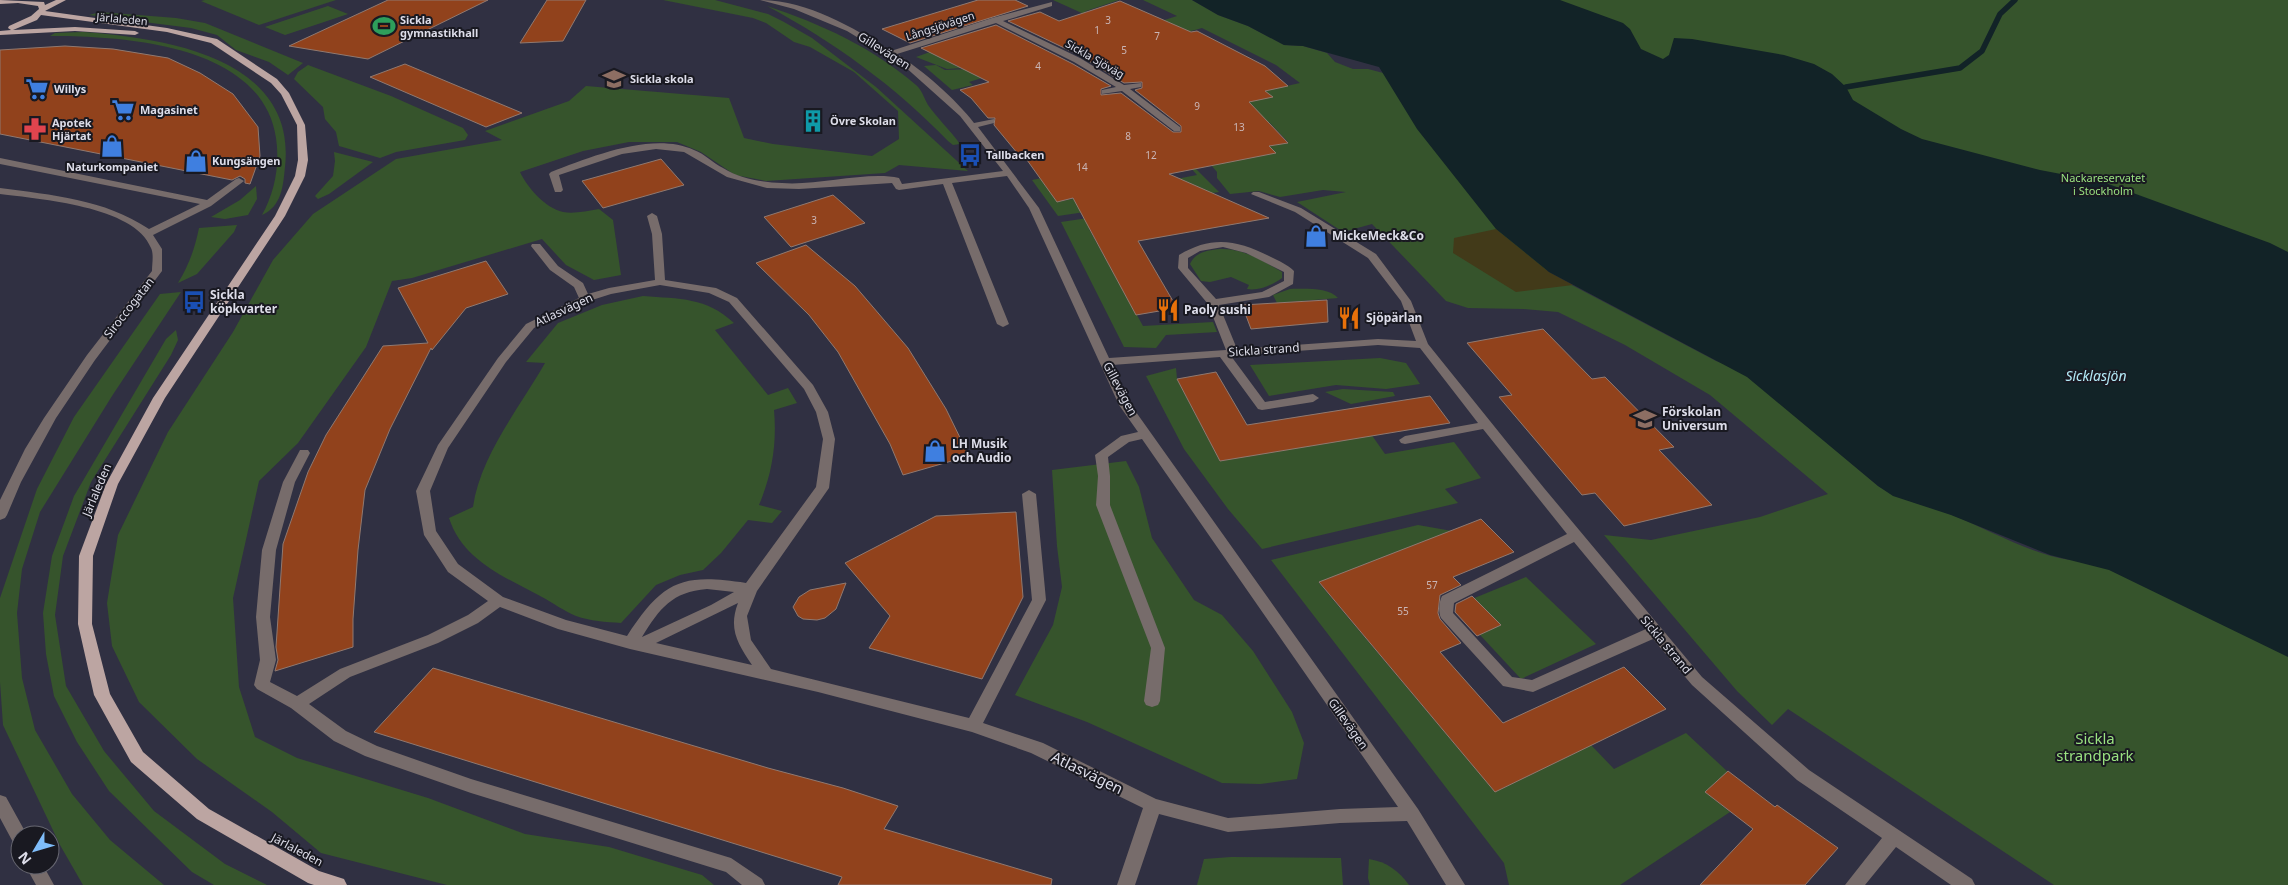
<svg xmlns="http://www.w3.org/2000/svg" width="2288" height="885" font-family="'Noto Sans',sans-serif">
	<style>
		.green { fill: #36542c; fill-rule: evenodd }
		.sand { fill: #423a19 }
		.water { fill: #122327 }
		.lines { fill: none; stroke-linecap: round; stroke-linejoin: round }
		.stream { stroke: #122327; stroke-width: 5.5 }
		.building { fill: #91421c; stroke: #907970 }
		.minor { fill: #776c6b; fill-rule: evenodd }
		.major { fill: #bca5a2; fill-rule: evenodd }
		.labels { text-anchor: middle; stroke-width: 4; stroke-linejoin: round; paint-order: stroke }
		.number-label { font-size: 10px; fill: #cab6b6 }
		.far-street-label { font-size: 11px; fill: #dddde9; stroke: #191921 }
		.far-poi-label { font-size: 11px; font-weight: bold; fill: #dddde9; stroke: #191921; text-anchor: start }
		.far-park-label { font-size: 11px; fill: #9ae281; stroke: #191921 }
		.street-label { font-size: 12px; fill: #dddde9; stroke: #191921 }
		.poi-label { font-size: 12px; font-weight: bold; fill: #dddde9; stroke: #191921; text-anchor: start }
		.water-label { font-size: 14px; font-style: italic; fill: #b3eaf7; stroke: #191921 }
		.near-park-label { font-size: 15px; fill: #9ae281; stroke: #191921 }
		.near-street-label { font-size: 15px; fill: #dddde9; stroke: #191921 }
	</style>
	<rect width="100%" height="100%" fill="#303042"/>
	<g class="green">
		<path d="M205,0H336L259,25L201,1Z"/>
		<path d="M663,0H715L768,14L784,22L812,38L876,87L968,171L899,165L885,173L766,181L735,175L701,152L677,142H629L583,151L520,172C527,187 545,208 563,212C574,214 587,211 599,209L613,220L621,275L594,280L566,265L542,239L412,278L392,281L366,347L298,443L259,481L233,598L239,687L255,737L297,758L428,798L525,834L609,847L702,875L714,885H447L321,853L272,812L197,759L139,702L112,646L107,603L118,535L168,432L233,332L273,260L313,214L396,159L502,140L485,131L569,101L586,86L729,98L744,138L773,144L872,156L899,139L898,111L854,72L810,47L794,42L766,23L753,18Z"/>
		<path d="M1053,0H1119L1086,11L1084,14Z"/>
		<path d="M1143,0H1192L1218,15L1248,26L1284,45L1303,46L1327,53L1335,62L1353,69H1368L1391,75L1549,273L1716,361L2288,576V885H2054L1788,709L1772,725L1737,691L1604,535L1651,540L1760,517L1828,494L1710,395L1625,345L1558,312L1523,309L1468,308L1446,301L1372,224L1343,232L1297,202L1346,192L1323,190L1280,197L1259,191L1230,194L1217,178V172L1205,158L1288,142L1269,122L1245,126L1216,102L1300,83L1276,65L1202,28L1177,35L1133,30L1177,16ZM1777,401L2070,560C2030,554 1990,530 1952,515C1927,505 1901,501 1878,486Z"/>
		<path d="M1346,0H2288V447Z"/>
		<path d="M328,6L348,14L285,35L265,27Z"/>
		<path d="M767,6C821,24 872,47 916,85C922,90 924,98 928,105C937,118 950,130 960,144L953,145L948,141C895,86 834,42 767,6Z"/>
		<path d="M100,12L176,18L205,23L303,63L288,75L269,62L236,50L217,35L191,28L89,15Z"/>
		<path d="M83,32C164,38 297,57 285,167C283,186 282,206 262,215C275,192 280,164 276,138C262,44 124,36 50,36L55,33Z"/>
		<path d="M941,48L943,59L958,67L1014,48L1006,65L947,69L916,57Z"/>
		<path d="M308,65L391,96L463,128L468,135L465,140L396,152L380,158L339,146L336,132L325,119L323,107L294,79L298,72Z"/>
		<path d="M936,65L945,70L1016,67L991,83L982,78L969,82L973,85L952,90L924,66Z"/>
		<path d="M334,152L373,162L329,194L318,199L315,196L333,176L335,161Z"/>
		<path d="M1190,167H1194L1219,192L1058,216L1032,180L1057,175V202L1197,175Z"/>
		<path d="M256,186L257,199L248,215L225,219L211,217L240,200Z"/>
		<path d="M1202,201L1089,229L1143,326L1213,322L1217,332L1166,335L1156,348L1124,347L1061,222Z"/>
		<path d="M237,225L234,232L197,274L178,283C189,265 195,248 199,228Z"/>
		<path d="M1220,249C1243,248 1263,261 1282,272V278C1272,285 1259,291 1247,289L1249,285L1231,277L1210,282L1201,281L1190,264C1195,252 1209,250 1220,249Z"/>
		<path d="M1290,289C1304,289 1328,287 1338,298L1277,303L1273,295Z"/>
		<path d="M181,292L112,396L40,512L22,569L17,613L22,678L35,730L72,794L110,840L164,885H83L60,845L3,725L0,682V598L37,489L74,417L160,294Z"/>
		<path d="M643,296C680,299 706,297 734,323L715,330L768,395L788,388L797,403L774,410C777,444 772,474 759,505L782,511L772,523L748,520L721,553L703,570L680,575L656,585L621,623C606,622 590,621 576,616C564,611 553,603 542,597C505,577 463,561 449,518L473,507C480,456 520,407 545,363L526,362L558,323L602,305Z"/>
		<path d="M176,330L178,340L171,355L91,482L63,556L55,615L66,686L104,751L154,811L225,864L267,885H214L192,872L109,791L77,742L54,696L46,654L43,613L52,556L74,496L166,339Z"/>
		<path d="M1380,358L1406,363L1420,384L1386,389L1336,385L1269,396L1250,365Z"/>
		<path d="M1176,368L1177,379L1220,461L1371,434L1385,454L1454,442L1481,478L1445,489L1458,503L1262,549L1228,509L1184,449L1146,376Z"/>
		<path d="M1343,389L1393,392L1395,396L1351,404L1325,392Z"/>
		<path d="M1126,461L1139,487L1152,538L1194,600L1222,615L1253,651L1292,712L1304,743L1297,779L1260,784L1222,783L1087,722L1015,695L1053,625L1062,587L1057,546L1052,470Z"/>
		<path d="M1418,525L1452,531L1319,583L1495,792L1591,745L1614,769L1686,733L1728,772L1705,792L1730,812L1620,885H1509L1504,863L1271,560Z"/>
		<path d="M1526,577L1596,644L1521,679L1468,622L1472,599Z"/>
		<path d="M1231,857L1341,858L1343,885H1197L1204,859Z"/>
		<path d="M1369,859C1387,862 1399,871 1409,885H1370L1368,878Z"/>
	</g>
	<path class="sand" d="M1496,229L1549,272L1573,285L1516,292L1453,253L1454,238Z"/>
	<path class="water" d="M1192,0H1560L1623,23L1630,29L1641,49L1663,59L1669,55L1674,38L1692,39L1784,55L1814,64L1832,74L1846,87L1853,100L1901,129L1922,139L2040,170L2103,182L2270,243L2288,252V657L2109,570L2050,555L1951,515L1893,496L1878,486L1747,377L1549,272L1496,229L1417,129L1379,67L1303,46L1284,45L1248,26L1218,15Z"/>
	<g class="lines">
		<path class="stream" d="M1846,87L1960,68L1982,51L2000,14L2015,0"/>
	</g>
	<g class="building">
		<path d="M388,0H488L368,59L289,46Z"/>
		<path d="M547,0H586L563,41L520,43Z"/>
		<path d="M978,0H1015L1028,6L910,43L882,29Z"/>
		<path d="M1120,1L1191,32L1197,31L1265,66L1288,86L1265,91L1273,97L1249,102L1288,143L1269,146L1276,153L1169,174L1269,218L1138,241L1177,308L1136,315L1073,198L1057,202L1022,153L1018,154L994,125L995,118H988L971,98L960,90L989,82L921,48L996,25L1073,64L1111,86L1101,89V95L1121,93L1173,132H1181V126L1135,90L1142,88V82L1124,83L1081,56L1008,21L1040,12L1059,21Z"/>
		<path d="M65,46L113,49L168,58L200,73L233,94L258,127L260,156L250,184L245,183V179L240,176L232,180L0,134V50Z"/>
		<path d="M405,64L522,113L486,127L370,77Z"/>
		<path d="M661,159L684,185L603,208L582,181Z"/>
		<path d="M833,195L865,223L791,247L764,217Z"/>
		<path d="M806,245L855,286L908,348L946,409L969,456L903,475L890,444L838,352L809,315L756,263Z"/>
		<path d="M486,261L508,294L466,308L432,350L431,348L390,429L365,490L358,550L353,619V647L275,671L278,660L276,647L283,544L308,472L326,435L383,346L428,343L398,288Z"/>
		<path d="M1327,300L1328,322L1251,329L1242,305Z"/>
		<path d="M1543,329L1592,379L1605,377L1674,447L1659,450L1712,505L1624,526L1595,493L1582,495L1499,397L1512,395L1467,343Z"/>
		<path d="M1216,372L1247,425L1430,396L1450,423L1220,461L1177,379Z"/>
		<path d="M1016,512L1023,597L982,679L869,648L890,616L845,563L936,516Z"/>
		<path d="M1481,519L1514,552L1453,577L1461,585L1440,595L1438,613L1440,619L1461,643L1440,652L1503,723L1624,667L1666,709L1495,792L1319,582Z"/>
		<path d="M846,583L836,609L825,618L817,620L803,619L798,616L793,607L799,597L810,590Z"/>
		<path d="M1472,596L1501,625L1477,636L1455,612L1456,604Z"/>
		<path d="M433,668L768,768L843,788L898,806L884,829L1052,879L1051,885H838L842,877L374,732Z"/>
		<path d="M1728,771L1775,807L1777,805L1838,848L1805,885H1700L1753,829L1705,792Z"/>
	</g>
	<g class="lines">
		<g class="minor">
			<path d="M760,0C807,0 852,27 891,51L992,18L1052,2V6L1003,21L1080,58L1124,85L1141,83V87L1130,89L1180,127V131H1174L1122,91L1102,94V90L1116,87L1074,62L996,23L897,54C921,69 957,100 974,123L994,119V123L978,127L1039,208L1109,358L1226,350L1208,304L1178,268L1179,255C1212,235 1238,240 1271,257C1279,261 1288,265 1294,271L1293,284L1269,297L1219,305L1237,349L1378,339L1416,341L1401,301L1368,258L1295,212L1251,194L1253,192H1259L1301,208L1376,254L1411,301L1428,344L1544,488L1702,677L1809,770L1972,879L1975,885H1951L1896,847L1865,885H1845L1882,838L1797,780L1692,685L1653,639L1533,692L1503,686L1441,618C1438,612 1439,602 1442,596L1567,534L1483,429L1405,444L1401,443L1399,440L1405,436L1478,423L1420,348L1378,345L1231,356L1265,402L1313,394L1319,398L1313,402L1262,410L1258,409L1220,357L1112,365L1131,405L1418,809L1465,885H1446L1407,821L1340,823L1228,832L1159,814L1135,885H1117L1143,808L1031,753L972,732L818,692L630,649L558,629L500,607L478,623L438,643L350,677L309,704L346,731L377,746L471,779L731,858L762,879L765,885H742L726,872L471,793L365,756L334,741L291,708L257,689L254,685L260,660L256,617L262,550L283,482L300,450H308L310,453L295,482L276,550L270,617L276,660L270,682L297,696L340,669L428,635L468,615L488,601L448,572L424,535L416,491L438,445L498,358L526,324L579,298L574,287L550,270L531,246L532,244H540L558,266L583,283L588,294L609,288L655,280L652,234L647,216L652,213L657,216L662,234L665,280L716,288L737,298L813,385L828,412L835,439L829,488L757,591L747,616L751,640L771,669L969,718L1032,600L1022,494L1029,490L1036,494L1046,600L983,723L1043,743L1156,799L1228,818L1340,809L1398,807L1142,439L1129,442L1108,457L1110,476V505L1165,648L1160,701L1158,705L1152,707L1146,705L1144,701L1151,648L1096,505L1098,476L1095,455L1121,436L1138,432L1119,405L1029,208L1007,176L952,183L1009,324L1003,327L997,324L943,184L899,190L896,189L892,183L799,189L767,188L727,177L684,152L656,149L622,154L559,175L563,190L561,192H555L549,174L551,172C591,157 652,131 694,150C705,154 713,163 723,168C741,179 761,182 782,183C817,186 867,171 899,178L902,184L1003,171L960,116L903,65L847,31L794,9ZM1223,247L1246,253L1284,272V281L1262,292L1216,299L1188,268V258L1200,251ZM660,285L709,293L729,302L804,389L816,412L823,439L816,487L746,583C681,573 663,581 627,636L566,620L503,597L458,564L436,531L430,491L448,448L506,362L534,328L589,301L611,294ZM1574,542L1646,629L1532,680L1512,677L1453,613L1454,603ZM707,589L734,592L711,605L642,637C660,608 672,592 707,589ZM738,603C728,629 738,644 752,665L656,643Z"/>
			<path d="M0,158L207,200L236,179L239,178L244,181L211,206L153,235L162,249V271L95,360L56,418L21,482L7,515L5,518L0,520V500L25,449L44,418L87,355L152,271C152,264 154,254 151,248C135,206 39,199 0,194V188C52,195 104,199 149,229L200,204L0,164Z"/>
			<path d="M0,795L6,797L27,835H20V847L14,844L0,818Z"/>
			<path d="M25,865H43L54,885H36Z"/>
		</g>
		<path class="major" d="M0,0L44,2L45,5L56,0H66L45,11L167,28L217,39L277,79L289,93L305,125L308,160L305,176L285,216L165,398L118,484L93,556L92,624L110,694L143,752L209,809L319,871L344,879L347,885H314L308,883L197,819L131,762L94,695L78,624L79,556L106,484L153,398L275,216L295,176L298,160L297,125L281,94L271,83L211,43L167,32L41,15L37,20L13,30L75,27L135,31L139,33L135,35L75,31L0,35V31L11,30L8,28L9,26L31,16L39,9L38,6L18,3L0,4Z"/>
	</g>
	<defs>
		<symbol id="stadium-bare" viewBox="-9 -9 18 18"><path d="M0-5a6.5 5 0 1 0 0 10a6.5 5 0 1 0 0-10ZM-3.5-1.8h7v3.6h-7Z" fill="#2e9e5b" stroke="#191921" stroke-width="2.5" paint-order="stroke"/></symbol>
		<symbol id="school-bare" viewBox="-9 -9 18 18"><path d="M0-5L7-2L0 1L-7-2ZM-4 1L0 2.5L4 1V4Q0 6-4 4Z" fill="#8d6e63" stroke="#191921" stroke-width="2.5" paint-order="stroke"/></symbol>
		<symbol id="supermarket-bare" viewBox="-9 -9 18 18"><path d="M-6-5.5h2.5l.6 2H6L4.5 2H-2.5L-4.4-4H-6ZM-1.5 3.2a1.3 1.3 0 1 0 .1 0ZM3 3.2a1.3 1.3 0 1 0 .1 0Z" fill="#3f7fe0" stroke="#191921" stroke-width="2.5" paint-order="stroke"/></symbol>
		<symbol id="building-bare" viewBox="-9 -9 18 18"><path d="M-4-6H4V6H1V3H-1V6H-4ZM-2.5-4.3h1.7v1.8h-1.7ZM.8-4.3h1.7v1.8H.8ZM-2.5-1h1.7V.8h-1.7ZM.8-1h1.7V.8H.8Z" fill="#0f9aa8" stroke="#191921" stroke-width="2.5" paint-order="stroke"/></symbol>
		<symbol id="pharmacy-bare" viewBox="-9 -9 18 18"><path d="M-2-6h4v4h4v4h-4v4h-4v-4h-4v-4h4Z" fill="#e0444e" stroke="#191921" stroke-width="2.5" paint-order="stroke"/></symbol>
		<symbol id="shop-bare" viewBox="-9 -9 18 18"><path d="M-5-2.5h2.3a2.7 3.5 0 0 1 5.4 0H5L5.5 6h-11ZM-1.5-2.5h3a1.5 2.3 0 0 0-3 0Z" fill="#3f7fe0" stroke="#191921" stroke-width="2.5" paint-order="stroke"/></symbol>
		<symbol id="bus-bare" viewBox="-9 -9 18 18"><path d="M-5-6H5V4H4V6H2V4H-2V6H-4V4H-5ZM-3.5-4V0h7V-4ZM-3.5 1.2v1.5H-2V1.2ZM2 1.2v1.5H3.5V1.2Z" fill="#1a4fb4" stroke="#191921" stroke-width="2.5" paint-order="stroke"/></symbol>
		<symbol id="restaurant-bare" viewBox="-9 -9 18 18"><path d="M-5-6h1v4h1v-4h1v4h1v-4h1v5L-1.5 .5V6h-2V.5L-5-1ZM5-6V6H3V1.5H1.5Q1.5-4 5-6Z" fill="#e8710a" stroke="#191921" stroke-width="2.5" paint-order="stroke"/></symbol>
	</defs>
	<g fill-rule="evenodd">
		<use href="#stadium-bare" x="368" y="10" width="32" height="32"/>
		<use href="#school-bare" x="598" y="63" width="32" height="32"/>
		<use href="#supermarket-bare" x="21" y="73" width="32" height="32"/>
		<use href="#supermarket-bare" x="107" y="94" width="32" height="32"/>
		<use href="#building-bare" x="797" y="105" width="32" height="32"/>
		<use href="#pharmacy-bare" x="19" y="113" width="32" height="32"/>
		<use href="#shop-bare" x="96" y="130" width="32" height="32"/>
		<use href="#bus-bare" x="954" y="139" width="32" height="32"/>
		<use href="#shop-bare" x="180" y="145" width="32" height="32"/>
		<use href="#shop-bare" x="1300" y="220" width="32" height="32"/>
		<use href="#bus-bare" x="178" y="286" width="32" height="32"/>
		<use href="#restaurant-bare" x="1152" y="294" width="32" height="32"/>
		<use href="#restaurant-bare" x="1333" y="302" width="32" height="32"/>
		<use href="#school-bare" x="1629" y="403" width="32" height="32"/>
		<use href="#shop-bare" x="919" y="435" width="32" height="32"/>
	</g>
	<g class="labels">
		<g class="number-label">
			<text x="1108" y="24">3</text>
			<text x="1097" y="34">1</text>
			<text x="1157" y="40">7</text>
			<text x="1124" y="54">5</text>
			<text x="1038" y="70">4</text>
			<text x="1197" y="110">9</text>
			<text x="1239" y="131">13</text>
			<text x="1128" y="140">8</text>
			<text x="1151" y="159">12</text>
			<text x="1082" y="171">14</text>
			<text x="814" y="224">3</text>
			<text x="1432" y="589">57</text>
			<text x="1403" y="615">55</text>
		</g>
		<g class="far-street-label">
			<text transform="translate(122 19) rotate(5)" y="4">Järlaleden</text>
			<text transform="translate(940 26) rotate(-18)" y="4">Långsjövägen</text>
			<text transform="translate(1095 59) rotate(30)" y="4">Sickla Sjöväg</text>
		</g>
		<g class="far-poi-label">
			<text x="400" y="24">Sickla<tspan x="400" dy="13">gymnastikhall</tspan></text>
			<text x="630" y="83">Sickla skola</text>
			<text x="54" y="93">Willys</text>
			<text x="140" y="114">Magasinet</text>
			<text x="830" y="125">Övre Skolan</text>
			<text x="52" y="127">Apotek<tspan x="52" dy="13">Hjärtat</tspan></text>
			<text x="986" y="159">Tallbacken</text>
			<text x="212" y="165">Kungsängen</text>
			<text x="112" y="171" text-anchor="middle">Naturkompaniet</text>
		</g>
		<g class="far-park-label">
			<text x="2103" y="182">Nackareservatet<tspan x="2103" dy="13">i Stockholm</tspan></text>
		</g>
		<g class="street-label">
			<text transform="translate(884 51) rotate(32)" y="4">Gillevägen</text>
			<text transform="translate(129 308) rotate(-52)" y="4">Siroccogatan</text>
			<text transform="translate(564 310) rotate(-25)" y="4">Atlasvägen</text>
			<text transform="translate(1264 350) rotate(-4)" y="4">Sickla strand</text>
			<text transform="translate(1120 389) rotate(62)" y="4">Gillevägen</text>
			<text transform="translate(97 490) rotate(-67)" y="4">Järlaleden</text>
			<text transform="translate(1666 645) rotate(50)" y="4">Sickla strand</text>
			<text transform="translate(1348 724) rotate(55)" y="4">Gillevägen</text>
			<text transform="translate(297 850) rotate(28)" y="4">Järlaleden</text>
		</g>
		<g class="poi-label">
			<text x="1332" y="240">MickeMeck&amp;Co</text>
			<text x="210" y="299">Sickla<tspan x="210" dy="14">köpkvarter</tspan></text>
			<text x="1184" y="314">Paoly sushi</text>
			<text x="1366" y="322">Sjöpärlan</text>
			<text x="1662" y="416">Förskolan<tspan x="1662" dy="14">Universum</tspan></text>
			<text x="952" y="448">LH Musik<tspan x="952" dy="14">och Audio</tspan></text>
		</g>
		<g class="water-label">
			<text x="2096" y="381">Sicklasjön</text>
		</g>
		<g class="near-park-label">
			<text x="2095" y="744">Sickla<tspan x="2095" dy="17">strandpark</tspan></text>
		</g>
		<g class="near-street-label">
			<text transform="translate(1087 773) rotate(26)" y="5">Atlasvägen</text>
		</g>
	</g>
	<g transform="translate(35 850) rotate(232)"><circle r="24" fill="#191921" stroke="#676771"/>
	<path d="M0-4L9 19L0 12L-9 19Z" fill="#7fbdfa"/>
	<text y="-8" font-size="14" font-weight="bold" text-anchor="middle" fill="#dddde9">N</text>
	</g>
</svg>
